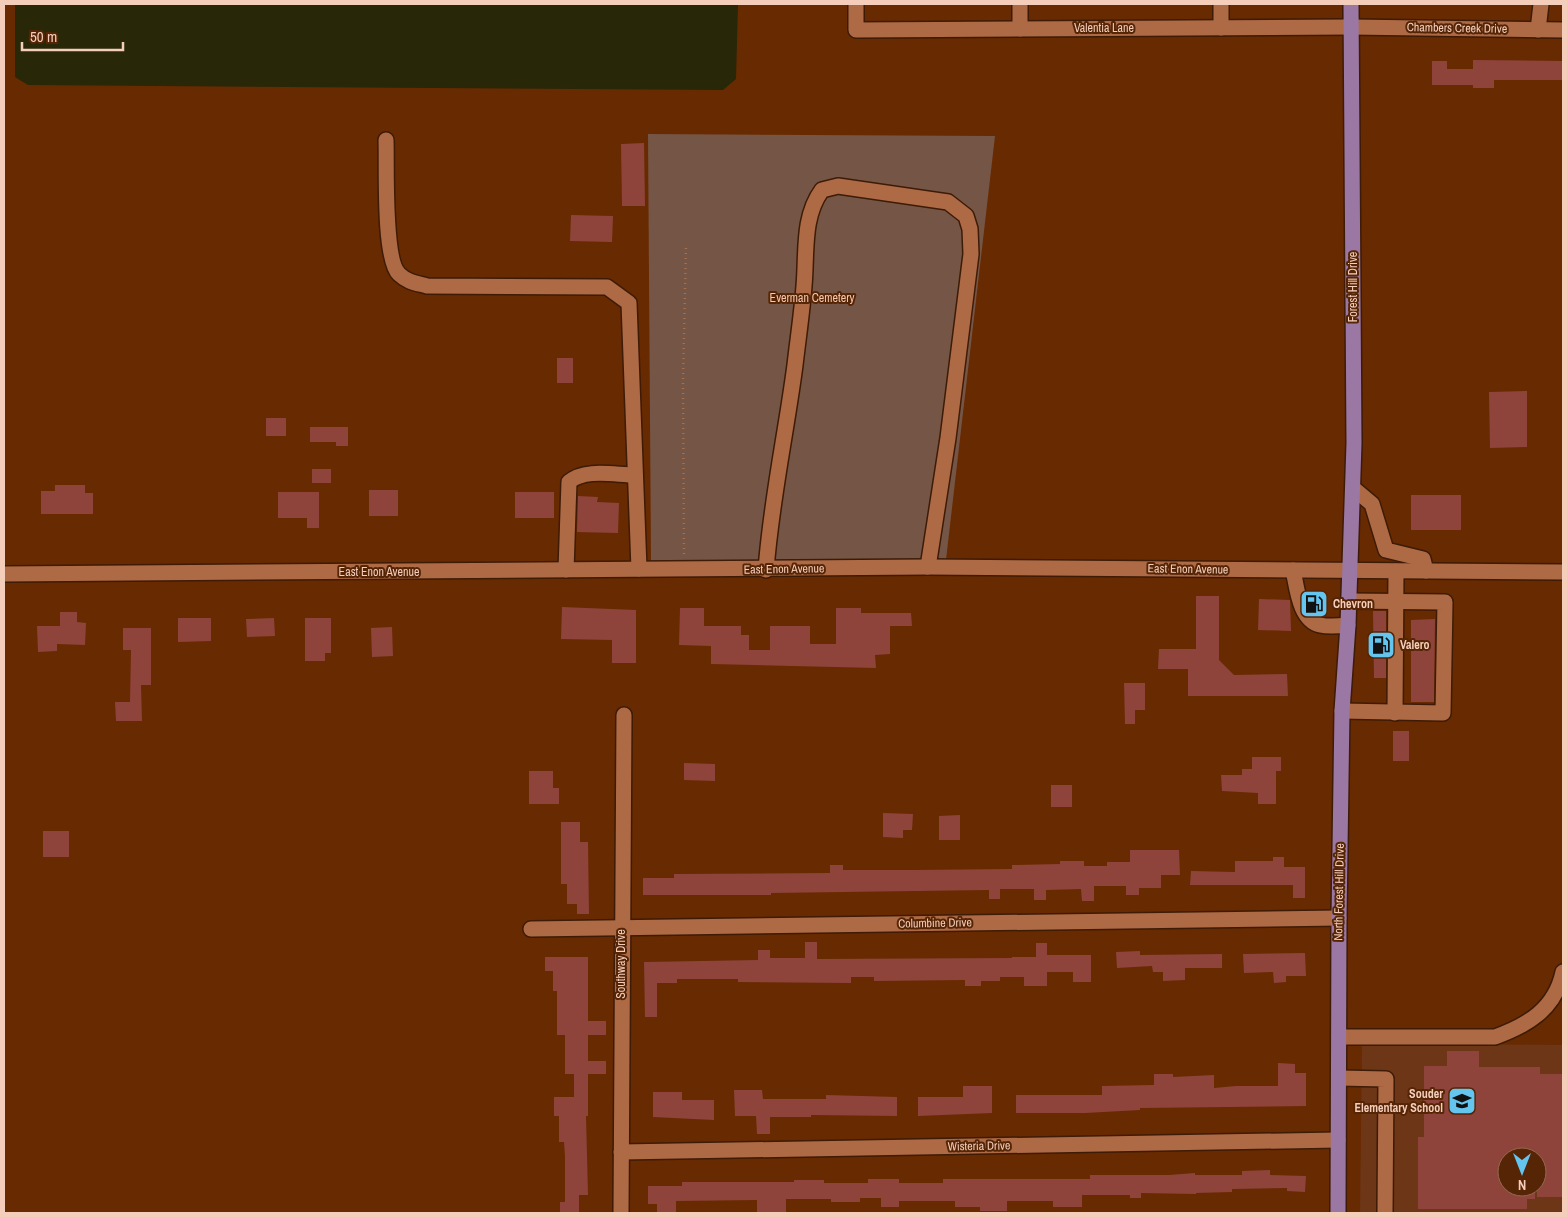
<svg xmlns="http://www.w3.org/2000/svg" width="1567" height="1217" font-family="'Archivo Narrow',sans-serif">
	<style>
		.built { fill: #6d3616; fill-rule: evenodd }
		.green { fill: #755545 }
		.water { fill: #282707 }
		.building { fill: #8e443b }
		.lines { fill: none; stroke-linecap: round; stroke-linejoin: round }
		.minor-casing { stroke: #3d1b07; stroke-width: 18 }
		.major-casing { stroke: #3d1b07; stroke-width: 18 }
		.path { stroke: #a57050; stroke-width: 2.5; stroke-dasharray: 1 4; stroke-linecap: butt }
		.minor { stroke: #ae6a45; stroke-width: 15 }
		.major { stroke: #9b77a3; stroke-width: 15 }
		.labels { text-anchor: middle; stroke-width: 4; stroke-linejoin: round; paint-order: stroke }
		.street-label { font-size: 12px; fill: #f5cebb; stroke: #552506 }
		.park-label { font-size: 12px; fill: #f9c7ad; stroke: #552506 }
		.poi-label { font-size: 12px; font-weight: bold; fill: #f5cebb; stroke: #552506; text-anchor: start }
	</style>
	<rect width="100%" height="100%" fill="#682a00"/>
	<path class="built" d="M1362,1043L1563,1045V1213H1360ZM1507,1157H1537V1187H1507Z"/>
	<path class="green" d="M648,134L995,136L946,560L651,561Z"/>
	<path class="water" d="M15,4H738L736,79L723,90L28,85L15,77Z"/>
	<g class="building">
		<path d="M1473,60L1563,61V80H1494V88H1473V85H1432V61H1447V69H1473Z"/>
		<path d="M644,143L645,206H622L621,144Z"/>
		<path d="M571,215L613,216L612,242L570,241Z"/>
		<rect x="557" y="358" width="16" height="25"/>
		<path d="M1527,391V447L1490,448L1489,392Z"/>
		<rect x="266" y="418" width="20" height="18"/>
		<path d="M310,427H348V446H336V442H310Z"/>
		<rect x="312" y="469" width="19" height="14"/>
		<path d="M55,485H85V493H93V514H41V491H55Z"/>
		<rect x="369" y="490" width="29" height="26"/>
		<path d="M278,492H319V528H307V518H278Z"/>
		<rect x="515" y="492" width="39" height="26"/>
		<rect x="1411" y="495" width="50" height="35"/>
		<path d="M578,496L598,497L597,502L619,503L618,533L577,532Z"/>
		<path d="M1316,591L1325,611L1318,614L1312,606L1308,594Z"/>
		<path d="M1196,596H1219V660L1234,675L1287,674L1288,696H1188V669H1158L1159,649H1196Z"/>
		<path d="M1259,599L1290,600L1291,631L1258,630Z"/>
		<path d="M562,607L636,610V663H612V640L561,639Z"/>
		<path d="M680,608H704V626H741V635H749V650H770V626H810V644H836V608H861V613H911L912,626H890V654L875,655L876,668L711,664V646L679,645Z"/>
		<path d="M1373,611H1386V678H1374Z"/>
		<path d="M60,612H77V622L86,623L85,645L57,644V651L38,652L37,626H60Z"/>
		<path d="M178,618H211V641L178,642Z"/>
		<path d="M274,618L275,636L247,637L246,619Z"/>
		<path d="M305,618H331V653H325V661H305Z"/>
		<path d="M1435,619L1434,702H1411V620Z"/>
		<path d="M392,627L393,656L372,657L371,628Z"/>
		<path d="M123,628H151V685H141L142,721H116L115,702H130L131,650H123Z"/>
		<path d="M1124,683H1145V710H1135V724H1125Z"/>
		<rect x="1393" y="731" width="16" height="30"/>
		<path d="M1252,757H1281V771H1276V804H1258V793L1222,791L1221,775H1242V769H1252Z"/>
		<path d="M684,763L715,764V781L684,780Z"/>
		<path d="M529,771H553V788H559V804H529Z"/>
		<rect x="1051" y="785" width="21" height="22"/>
		<path d="M883,813L913,814L912,830H903V838L883,837Z"/>
		<path d="M960,815V840H939V816Z"/>
		<path d="M561,822H580V842H588L589,914H577V904H567V884H561Z"/>
		<rect x="43" y="831" width="26" height="26"/>
		<path d="M1130,850H1179L1180,875H1161V888H1139V895H1126V886H1094V901H1082L1081,889L1046,890V900H1034V889H1000V899H989V890L771,893V895H643V878H674V874L830,873V865H843V870H914L1012,869V865L1060,864V861H1084V866H1107V862H1130Z"/>
		<path d="M1273,857H1284V867H1305V898H1293V885H1190L1191,871L1235,872V861H1273Z"/>
		<path d="M805,942H817V959L1012,958V957H1036V943H1047V955H1091V982H1073V972H1047V986H1024V977H1000V981H981V986H965V980L874,981V977H851V983L738,982V979H677V983H657V1017H645L644,962L758,960V950H770V958H805Z"/>
		<path d="M1140,951V955L1222,954V968H1185V980L1163,981V972H1153L1152,966L1117,968L1116,952Z"/>
		<path d="M1305,953L1306,976H1286V982L1274,983L1273,972L1244,973L1243,954Z"/>
		<path d="M545,957H588V1021H606V1035H588V1061H606V1074H588V1116H586L588,1195H579V1213H560V1202H565V1156L564,1142H559V1116H554V1097H574V1074H565V1035H557V991H553V971H545Z"/>
		<path d="M1447,1051H1479V1067H1540V1074H1562L1563,1197H1537V1157H1507V1187H1535V1199H1527V1209H1418V1137H1424V1066H1447Z"/>
		<path d="M1278,1063L1295,1064V1073H1306V1106L1140,1108V1110L1085,1113H1016V1095H1102V1086L1154,1085V1074H1173V1077L1214,1075V1088L1236,1086H1278Z"/>
		<path d="M963,1086H992V1113L918,1116V1097H963Z"/>
		<path d="M734,1090H762L763,1099H826V1095L897,1097V1116L811,1115V1117H770V1134H757L756,1116H735Z"/>
		<path d="M653,1092H682V1100H714V1120L653,1117Z"/>
		<path d="M1270,1170V1175L1306,1176L1305,1192L1287,1191V1188L1232,1189V1192L1196,1193V1194L1141,1193V1198H1130V1195H1082V1207H1053V1201H1007V1211H980V1207H955V1201H899V1207H881V1198H860V1202H831V1199H786V1213H757V1200L676,1201V1213H657V1204H648V1186H682V1182H794V1180H824V1183H868V1179H899V1183H943V1179H1090V1175H1169L1195,1173V1175H1242V1171Z"/>
	</g>
	<g class="lines">
		<defs>
			<g id="minor">
				<path d="M856,4V30L1351,27L1563,30"/>
				<path d="M1020,4V29"/>
				<path d="M1221,28V4"/>
				<path d="M1538,30L1541,4"/>
				<path d="M386,140C387,165 383,259 399,274C407,282 416,283 427,286L607,287L629,303L639,569"/>
				<path d="M1353,488L1372,504L1386,550L1423,559L1426,571"/>
				<path d="M566,570L569,482C585,468 615,475 635,475"/>
				<path d="M766,570C771,501 786,434 795,365C798,339 802,312 804,286C807,253 802,217 822,190L838,186L948,202L966,216L970,229L971,254L948,438L928,567"/>
				<path d="M1293,570C1297,587 1299,620 1320,625C1329,627 1339,626 1348,625"/>
				<path d="M4,574L928,567L1563,572"/>
				<path d="M1342,711L1443,713L1445,602L1349,601"/>
				<path d="M1395,713L1396,571"/>
				<path d="M531,929L1339,918"/>
				<path d="M1339,1037H1495C1528,1025 1555,1009 1563,972"/>
				<path d="M1339,1078L1386,1079L1385,1213"/>
				<path d="M621,1152L1338,1140"/>
				<path d="M621,1213L624,715"/>
			</g>
			<path id="major" d="M1338,1213L1339,918L1342,711L1348,625L1354,443L1351,4"/>
		</defs>
		<use href="#minor" class="minor-casing"/>
		<use href="#major" class="major-casing"/>
		<path class="path" d="M684,554L683,381L686,246"/>
		<use href="#minor" class="minor"/>
		<use href="#major" class="major"/>
	</g>
	<defs>
		<symbol id="fuel-square" viewBox="-11 -11 22 22"><rect x="-9" y="-9" width="18" height="18" rx="4" fill="#64c5ee" stroke="#552506"/><path d="M-5.5-6h7V0h2V4h1.3V-2.5L3-4.5l.8-.8L6-3V5H2.5V1h-1V6h-7ZM-4.2-4.7v3.2H.2V-4.7Z" fill="#111"/></symbol>
		<symbol id="school-square" viewBox="-11 -11 22 22"><rect x="-9" y="-9" width="18" height="18" rx="4" fill="#64c5ee" stroke="#552506"/><path d="M0-5L7-2L0 1L-7-2ZM-4 1L0 2.5L4 1V4Q0 6-4 4Z" fill="#111"/></symbol>
	</defs>
	<g fill-rule="evenodd">
		<use href="#fuel-square" x="1298" y="588" width="32" height="32"/>
		<use href="#fuel-square" x="1365" y="629" width="32" height="32"/>
		<use href="#school-square" x="1446" y="1085" width="32" height="32"/>
	</g>
	<g class="labels">
		<g class="street-label">
			<text x="1104" y="32">Valentia Lane</text>
			<text transform="translate(1457 28) rotate(1)" y="4">Chambers Creek Drive</text>
			<text transform="translate(1353 287) rotate(-90)" y="4">Forest Hill Drive</text>
			<text transform="translate(784 569) rotate(-1)" y="4">East Enon Avenue</text>
			<text transform="translate(1188 569) rotate(1)" y="4">East Enon Avenue</text>
			<text x="379" y="576">East Enon Avenue</text>
			<text transform="translate(1339 892) rotate(-89)" y="4">North Forest Hill Drive</text>
			<text transform="translate(935 923) rotate(-1)" y="4">Columbine Drive</text>
			<text transform="translate(621 964) rotate(-90)" y="4">Southway Drive</text>
			<text transform="translate(979 1146) rotate(-1)" y="4">Wisteria Drive</text>
		</g>
		<g class="park-label">
			<text x="812" y="302">Everman Cemetery</text>
		</g>
		<g class="poi-label">
			<text x="1333" y="608">Chevron</text>
			<text x="1400" y="649">Valero</text>
			<text x="1443" y="1098" text-anchor="end">Souder<tspan x="1443" dy="14">Elementary School</tspan></text>
		</g>
	</g>
	<rect width="1567" height="1217" fill="none" stroke="#f5cebb" stroke-width="10"/>
	<g transform="translate(1522 1172) rotate(180)"><circle r="24" fill="#552506" stroke="#95694e"/>
	<path d="M0-4L9 19L0 12L-9 19Z" fill="#64c5ee"/>
	<text y="-8" font-size="14" font-weight="bold" text-anchor="middle" fill="#f5cebb">N</text>
	</g>
	<path d="M22 42v8h101v-8" fill="none" stroke="#f5cebb" stroke-width="2.5"/>
	<text x="30" y="42" font-size="15" fill="#f5cebb" stroke="#552506" stroke-width="4" paint-order="stroke">50 m</text>
</svg>
